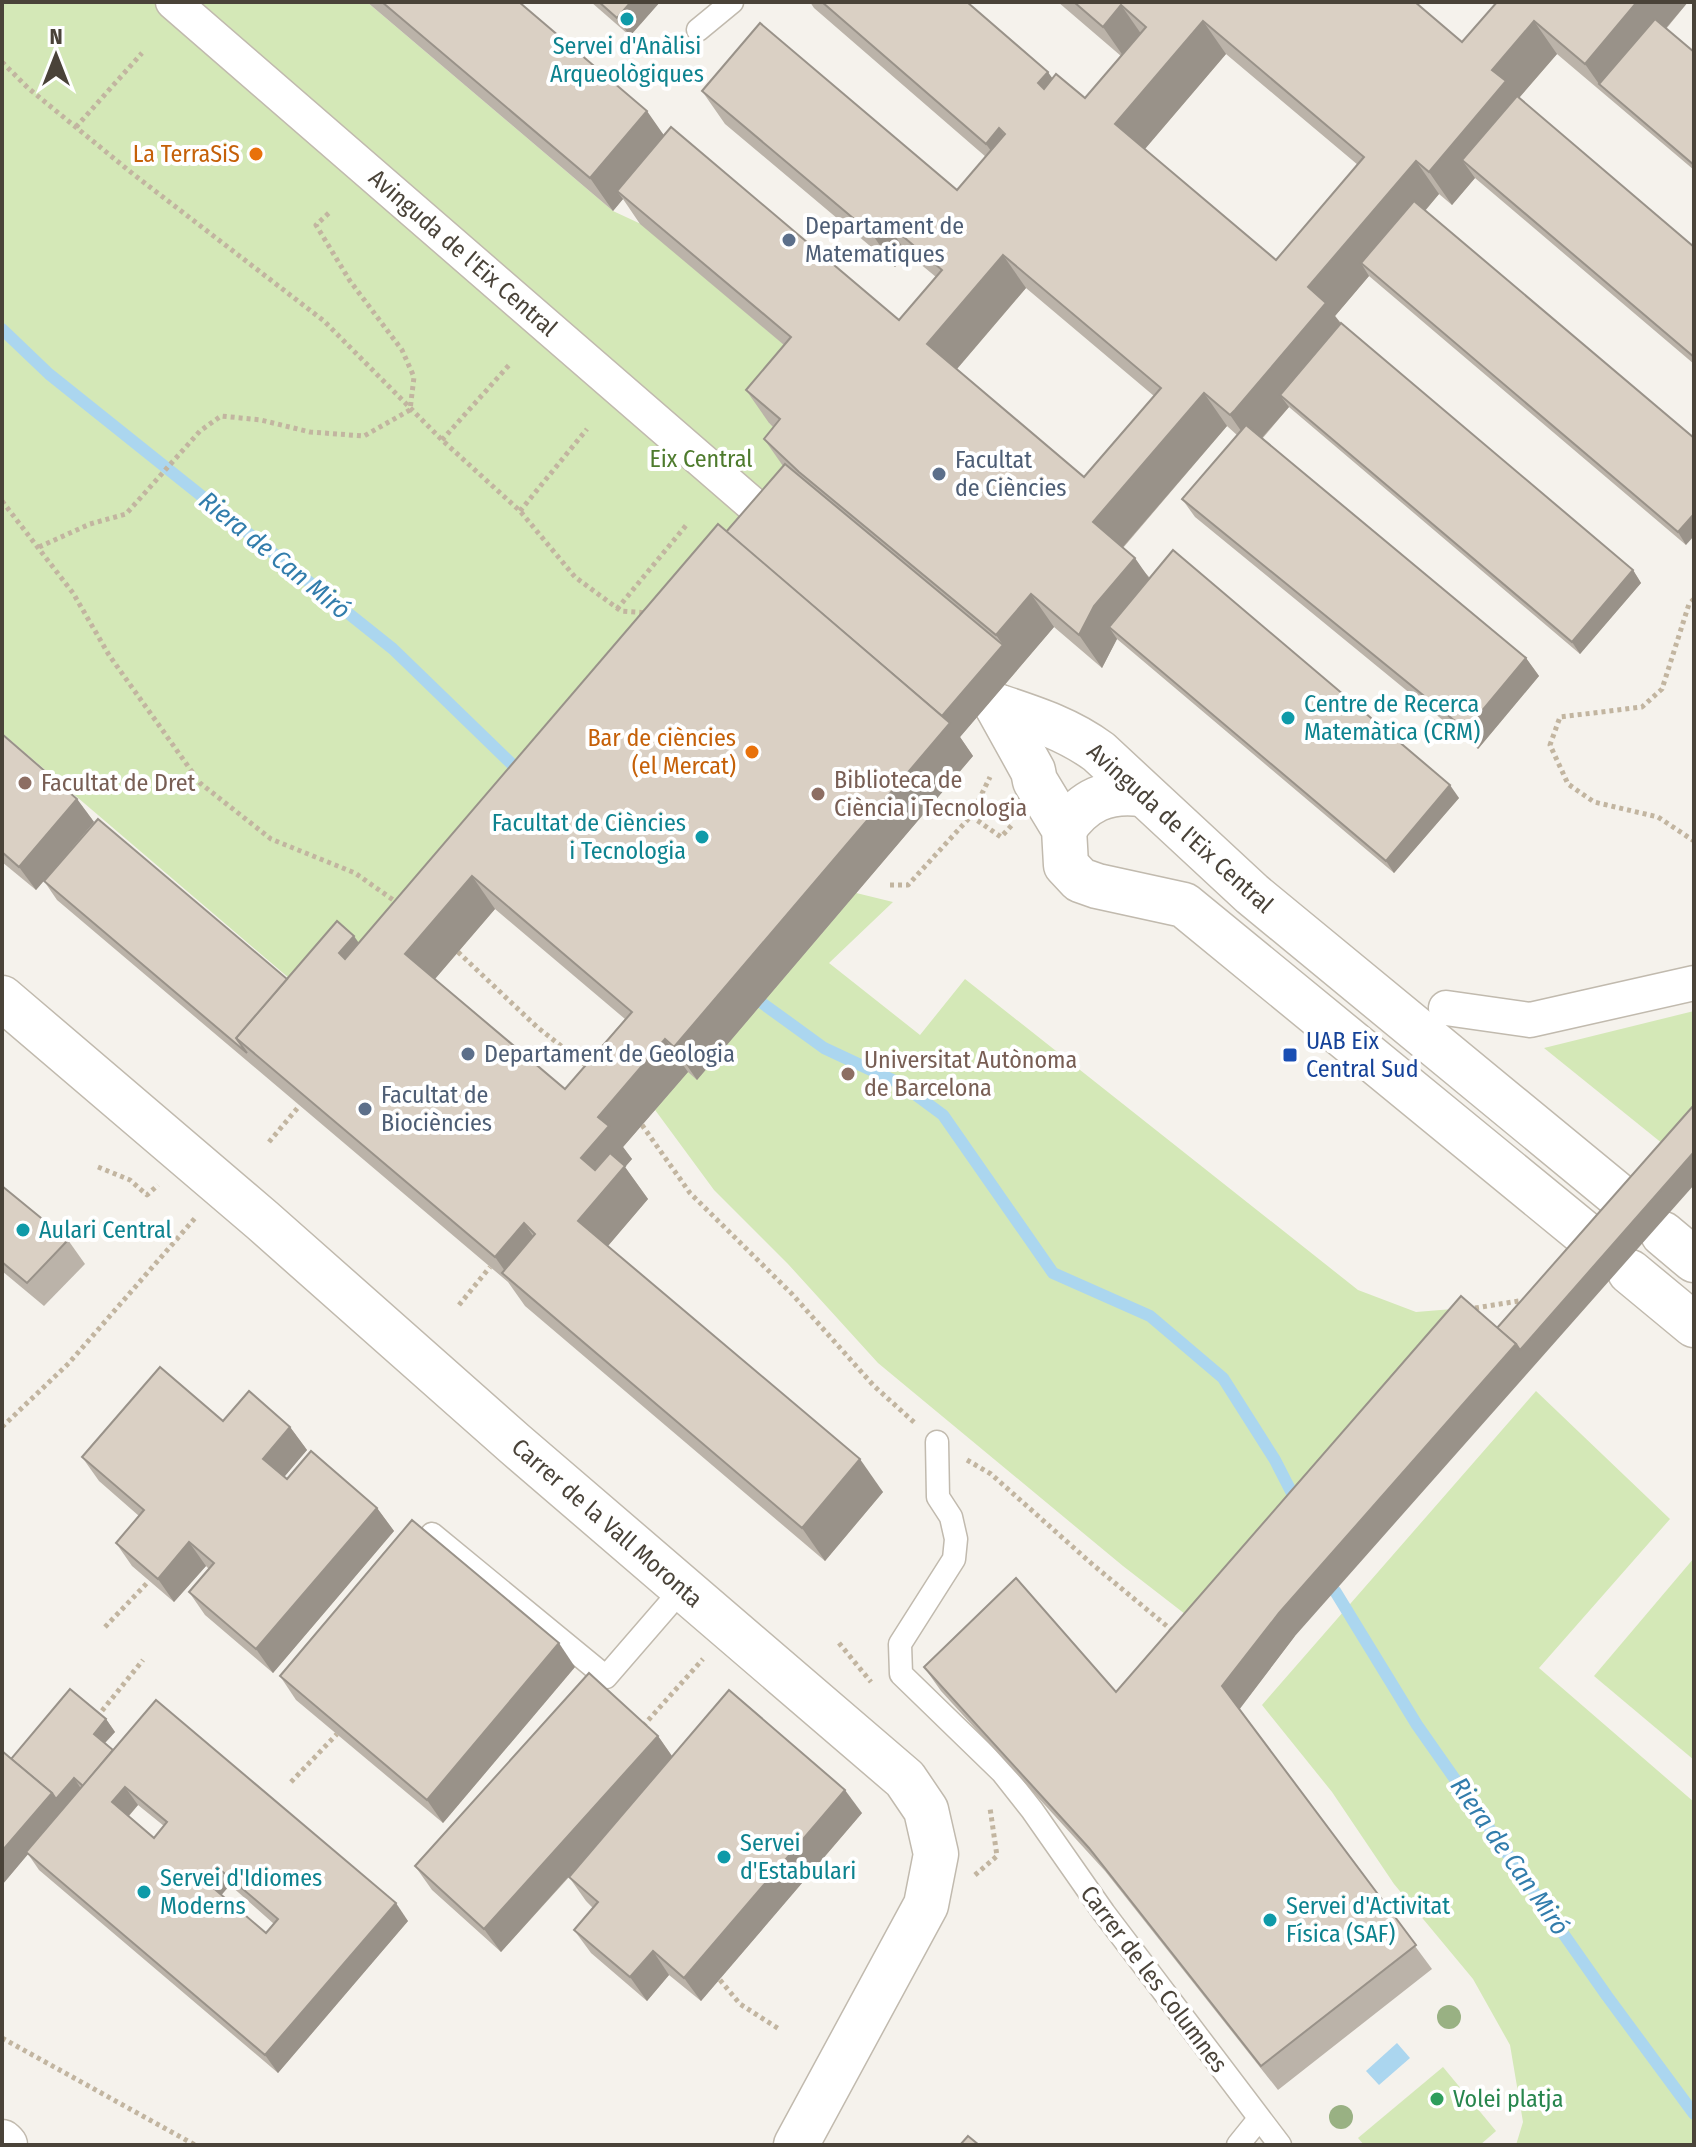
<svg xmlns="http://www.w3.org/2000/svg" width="1696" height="2147" font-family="'Fira Sans Condensed',sans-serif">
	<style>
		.green { fill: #d4e8b7 }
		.water { fill: #abd6ef }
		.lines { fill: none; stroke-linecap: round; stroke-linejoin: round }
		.stream { stroke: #abd6ef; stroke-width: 12 }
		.service-casing { stroke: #c1baae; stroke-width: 25 }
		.pedestrian-casing { stroke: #c1baae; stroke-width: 37 }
		.minor-casing { stroke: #c1baae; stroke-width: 47 }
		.path { stroke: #c2b5a0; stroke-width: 5; stroke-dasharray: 4 4; stroke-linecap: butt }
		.service { stroke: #fff; stroke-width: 22 }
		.pedestrian { stroke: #fff; stroke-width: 34 }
		.minor { stroke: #fff; stroke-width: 44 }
		.tree { fill: #99b183 }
		.wall { fill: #bbb3a9; fill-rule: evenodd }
		.shaded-wall { fill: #999289 }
		.building { fill: #dad0c4; stroke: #999289; stroke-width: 2; fill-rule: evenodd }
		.culture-dot { fill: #0f9aa8; stroke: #fff; stroke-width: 3 }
		.food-dot { fill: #e8710a; stroke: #fff; stroke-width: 3 }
		.service-dot { fill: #5c6f8a; stroke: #fff; stroke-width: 3 }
		.education-dot { fill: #8d6e63; stroke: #fff; stroke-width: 3 }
		.transit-dot { fill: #1a4fb4; stroke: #fff; stroke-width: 3 }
		.leisure-dot { fill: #2e9e5b; stroke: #fff; stroke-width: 3 }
		.labels { text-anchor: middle; stroke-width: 8; stroke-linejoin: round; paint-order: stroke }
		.culture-label { font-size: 24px; fill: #0d838f; stroke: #fff; text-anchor: start }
		.food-label { font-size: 24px; fill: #c56008; stroke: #fff; text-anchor: end }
		.service-label { font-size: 24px; fill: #4e5e75; stroke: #fff; text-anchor: start }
		.street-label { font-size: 24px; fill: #4a4339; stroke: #fff }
		.park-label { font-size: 24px; fill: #4e7b2d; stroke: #fff }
		.education-label { font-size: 24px; fill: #785e54; stroke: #fff; text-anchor: start }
		.transit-label { font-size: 24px; fill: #164399; stroke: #fff; text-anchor: start }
		.leisure-label { font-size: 24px; fill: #27864d; stroke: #fff; text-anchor: start }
		.water-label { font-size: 26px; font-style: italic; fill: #327dac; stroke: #fff }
	</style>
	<rect width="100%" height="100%" fill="#f5f2ec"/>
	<g class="green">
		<path d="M2,2H367L613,211L641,224L814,370L769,423L803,452L716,566L310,996L2,733Z"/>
		<path d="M844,890L893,902L829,963L920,1035L965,979L1358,1290L1416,1312L1465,1308L1216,1638L1123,1566L878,1363L788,1264L714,1190L647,1099Z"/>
		<path d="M1694,1011V1169L1544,1048Z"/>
		<path d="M1536,1391L1670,1519L1539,1668L1694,1802V2145H1516L1523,2122L1510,2045L1473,1979L1394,1884L1332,1792L1262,1705Z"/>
		<path d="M1694,1558V1760L1594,1676Z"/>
		<path d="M1443,2067L1496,2131L1480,2145H1364L1358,2138Z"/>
	</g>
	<path class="water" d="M1397,2043L1410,2058L1379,2085L1366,2071Z"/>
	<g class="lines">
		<g class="stream">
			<path d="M2,329L49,374L393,649L522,774"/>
			<path d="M762,1003L824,1048L901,1084L943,1115L1053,1273L1150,1316L1223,1378L1275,1460L1297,1503"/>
			<path d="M1335,1591L1417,1725L1607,1996L1694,2114"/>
		</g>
		<defs>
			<g id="service">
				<path d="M698,30L732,2"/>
				<path d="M937,1442L938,1497L951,1517L956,1539L954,1559L900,1644L901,1674L1002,1772L1032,1810L1104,1913L1280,2145"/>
				<path d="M432,1534L606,1677L683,1588"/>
				<path d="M1238,2145L1259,2119"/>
			</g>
			<g id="pedestrian">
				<path d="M173,2L752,504"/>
				<path d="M1446,1008L1530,1020L1694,983"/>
			</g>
			<g id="minor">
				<path d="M997,706L1033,771L1035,781L1064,829L1066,865L1080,880L1097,886L1184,905L1596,1243"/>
				<path d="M997,706C1033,718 1068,729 1099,752L1252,894L1626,1202"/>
				<path d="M1064,829C1084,800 1107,790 1141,794"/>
				<path d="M2,998L262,1220L515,1444L905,1779L926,1810L936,1854L926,1905L796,2145"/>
				<path d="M1663,1234L1694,1260"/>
				<path d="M1630,1272L1694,1325"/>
				<path d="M2,2142L5,2145"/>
			</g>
		</defs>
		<use href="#service" class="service-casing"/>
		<use href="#pedestrian" class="pedestrian-casing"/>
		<use href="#minor" class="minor-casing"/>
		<g class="path">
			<path d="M2,62L28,88L133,174L324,321L442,440L520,511L575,577L621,611L648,613"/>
			<path d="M76,127L142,53"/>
			<path d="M442,440L510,364"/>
			<path d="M2,501L73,593L109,655L200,783L271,839L355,873L399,904"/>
			<path d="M520,511L587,429"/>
			<path d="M39,547L90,524L126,514L200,431L221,416L261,420L310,432L364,436L410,410L414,377L402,350L350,281L316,225L331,211"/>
			<path d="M1694,599L1689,604L1662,689L1642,707L1560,717L1550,745L1568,784L1594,802L1658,817L1694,841"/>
			<path d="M617,609L688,523"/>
			<path d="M971,816L1001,837L1012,825"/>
			<path d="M890,885H908L971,816L990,777"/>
			<path d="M458,952L537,1027L589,1068"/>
			<path d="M642,1125L690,1193L792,1294L874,1386L916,1424"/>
			<path d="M269,1142L300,1105"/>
			<path d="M98,1167L130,1180L147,1195L158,1185"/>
			<path d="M459,1305L490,1267"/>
			<path d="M1475,1308L1525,1300"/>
			<path d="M2,1427L69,1363L196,1217"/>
			<path d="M967,1460L991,1474L1092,1564L1174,1632"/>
			<path d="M105,1627L149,1581"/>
			<path d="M839,1643L871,1682"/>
			<path d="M97,1717L143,1660"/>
			<path d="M643,1726L703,1659"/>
			<path d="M291,1782L337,1734"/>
			<path d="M975,1875L997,1856L990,1808"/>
			<path d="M720,1980L740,2004L779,2029"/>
			<path d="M2,2038L195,2145"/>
		</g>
		<use href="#service" class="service"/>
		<use href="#pedestrian" class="pedestrian"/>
		<use href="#minor" class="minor"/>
	</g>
	<g class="tree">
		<circle cx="1449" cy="2017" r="12"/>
		<circle cx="1341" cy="2117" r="12"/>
	</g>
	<g class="wall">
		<path d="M367,2H519L664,135L899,320L936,277L907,253L895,267L725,124L702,91L957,190L986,157L814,8L810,2H967L1053,79L1085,98L1121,56L1058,2H1415L1462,42L1497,2H1688L1666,29L1694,52V170L1557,54L1519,98L1694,247V364L1475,178L1452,205L1439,194L1425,211L1694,438L1686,545L1369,276L1335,316L1341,323L1633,570L1641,583L1580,654L1289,407L1262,439L1526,658L1539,676L1478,749L1195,517L1182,499L1237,435L1227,426L1123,548L1150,578L1459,798L1394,873L1117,639L1102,668L1054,627L960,737L973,756L697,1080L688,1072L623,1147L632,1159L625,1167L648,1199L608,1246L883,1492L825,1561L525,1306L508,1282L57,900L44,881L287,979L359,943L726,532L783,466L764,439L773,427L769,423L746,390L784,345L640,224L623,199L613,211ZM1226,54L1358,165L1276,260L1145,149ZM1026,288L1154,396L1084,477L957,369ZM495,909L625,1019L565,1089L435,979Z"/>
		<path d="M591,2H660L630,36Z"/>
		<path d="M2,734L77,799L94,822L36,890L2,862Z"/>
		<path d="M2,1186L68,1240L85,1264L44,1306L2,1271Z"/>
		<path d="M223,1421L290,1427L307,1450L284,1476L287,1479L377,1508L394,1531L273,1673L205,1615L189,1592L209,1569L206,1566L174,1602L132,1566L116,1543L139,1516L99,1481L82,1457Z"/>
		<path d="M1295,1636L1239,1709L1432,1969L1278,2090L1105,1871L941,1691L924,1667L1116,1692Z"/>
		<path d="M575,1667L443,1823L296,1700L280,1676Z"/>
		<path d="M106,1719L115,1732L105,1743L113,1750L408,1921L278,2073L39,1870L28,1854L2,1885V1751L11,1759ZM138,1805L164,1826L154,1838L129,1816ZM230,1885L274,1924L266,1933L221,1895Z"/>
		<path d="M658,1736L672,1756L862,1813L701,2001L669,1975L647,2001L591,1953L574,1930L593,1908L586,1901L569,1877L580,1865L501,1952L432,1890L415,1866Z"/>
	</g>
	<g class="shaded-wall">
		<path d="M631,2H660L630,36L617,18Z"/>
		<path d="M1637,2H1688L1610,94L1599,84L1585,64Z"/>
		<path d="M1121,5L1144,38L1126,60L1103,27Z"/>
		<path d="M1203,21L1226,54L1138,157L1115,124Z"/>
		<path d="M1534,21L1557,54L1518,99L1462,160L1475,178L1452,205L1429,172L1492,70Z"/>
		<path d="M1048,72L1071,105L1061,116L1038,83Z"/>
		<path d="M647,111L670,144L617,191L623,199L613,211L590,178Z"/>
		<path d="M999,128L1022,161L1009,176L986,144Z"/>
		<path d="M1416,161L1439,194L1372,273L1361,263L1369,276L1335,316L1350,336L1280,395L1289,407L1253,448L1230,415L1308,287Z"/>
		<path d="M884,220L907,253L895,267L872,234Z"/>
		<path d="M1003,255L1026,288L950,377L927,344Z"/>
		<path d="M1204,393L1227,426L1116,555L1093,522Z"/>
		<path d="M1694,514V536L1686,545L1678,532Z"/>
		<path d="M1135,558L1158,591L1109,627L1117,639L1102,668L1079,635L1094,606Z"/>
		<path d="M1633,570L1641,583L1580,654L1572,642Z"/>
		<path d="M1031,594L1054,627L960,737L973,756L697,1080L674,1047L940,718L1003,645L996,635Z"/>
		<path d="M1526,658L1539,676L1478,749L1466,730Z"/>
		<path d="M1450,785L1459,798L1394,873L1386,861Z"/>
		<path d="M77,799L94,822L36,890L19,867Z"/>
		<path d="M472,876L495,909L428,987L405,954Z"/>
		<path d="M354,936L377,969L362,986L339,953Z"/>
		<path d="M665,1039L688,1072L623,1147L632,1159L625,1167L648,1199L601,1254L578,1221L581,1158L598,1117Z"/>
		<path d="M1694,1152V1185L1295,1636L1239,1710L1222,1686L1279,1613L1516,1344Z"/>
		<path d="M524,1223L547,1256L512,1281L495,1257Z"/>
		<path d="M290,1427L307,1450L280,1482L263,1459Z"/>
		<path d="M860,1459L883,1492L825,1561L802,1528Z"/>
		<path d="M377,1508L394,1531L273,1673L256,1649Z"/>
		<path d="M189,1542L206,1566L174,1602L158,1579Z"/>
		<path d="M559,1643L575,1667L443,1823L427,1800Z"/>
		<path d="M106,1719L115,1732L102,1746L94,1734Z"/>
		<path d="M658,1736L674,1759L501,1952L484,1929Z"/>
		<path d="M74,1778L82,1790L2,1885V1851L52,1793Z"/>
		<path d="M125,1787L138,1805L125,1820L112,1802Z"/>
		<path d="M845,1790L862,1813L701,2001L684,1978Z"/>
		<path d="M217,1867L230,1885L218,1899L205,1881Z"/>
		<path d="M396,1903L408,1921L278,2073L265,2055Z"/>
		<path d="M653,1951L669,1975L647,2001L630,1977Z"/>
	</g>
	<g class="building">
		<path d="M382,2H519L647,111L590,178Z"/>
		<path d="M599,2H631L617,18Z"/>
		<path d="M822,2H967L1048,72L1038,83L1044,89L1056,74L1085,98L1146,27L1121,5L1103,27L1074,2H1415L1462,42L1497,2H1637L1585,64L1534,21L1492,70L1506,81L1429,172L1416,161L1308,287L1326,303L1235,410L1230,415L1204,393L1093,522L1135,558L1094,606L1079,635L1031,594L996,635L799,472L764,439L780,419L746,390L791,337L617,191L671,127L899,320L942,270L884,220L872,234L702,91L760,23L957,190L1005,134L999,128L986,144ZM1203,21L1364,157L1276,260L1115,124ZM1003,255L1161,388L1084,477L927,344Z"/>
		<path d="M1655,19L1694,52V165L1599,84Z"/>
		<path d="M1517,96L1694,247V357L1462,160Z"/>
		<path d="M1414,201L1694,438V514L1678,532L1361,263Z"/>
		<path d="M1341,323L1633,570L1572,642L1280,395Z"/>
		<path d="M1246,425L1526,658L1466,730L1182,499Z"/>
		<path d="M785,464L1003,645L942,716L726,532Z"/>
		<path d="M718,524L950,723L674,1047L665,1039L598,1117L609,1126L581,1158L595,1170L610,1153L625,1166L578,1221L860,1459L802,1528L502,1273L535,1234L524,1223L495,1257L236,1038L337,921L354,936L339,953L345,959ZM472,876L632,1012L565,1089L405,954Z"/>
		<path d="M1173,550L1450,785L1386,861L1109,627Z"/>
		<path d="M2,734L77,799L19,867L2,852Z"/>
		<path d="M98,819L287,979L236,1038L247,1053L44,881Z"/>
		<path d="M1694,1105V1152L1520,1350L1516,1344L1497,1328Z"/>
		<path d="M2,1186L68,1240L27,1283L2,1262Z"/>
		<path d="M1461,1296L1516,1344L1279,1613L1222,1686L1416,1945L1261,2066L1089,1848L924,1667L1016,1578L1116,1692Z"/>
		<path d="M160,1367L223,1421L249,1391L290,1427L263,1459L287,1479L311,1451L377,1508L256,1649L189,1592L214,1563L189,1542L158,1579L116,1543L144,1510L82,1457Z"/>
		<path d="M412,1520L559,1643L427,1800L280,1676Z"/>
		<path d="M589,1673L658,1736L484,1929L415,1866Z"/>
		<path d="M70,1689L106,1719L94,1734L113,1750L83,1786L74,1778L56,1799L52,1793L11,1759Z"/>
		<path d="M729,1690L845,1790L684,1978L653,1951L630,1977L574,1930L598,1902L569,1877Z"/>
		<path d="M156,1700L396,1903L265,2055L26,1852ZM125,1787L167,1822L154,1838L112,1802ZM217,1867L278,1919L266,1933L205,1881Z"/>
		<path d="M2,1751L52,1793L2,1851Z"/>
		<path d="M968,2136L979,2145H960Z"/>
	</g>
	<g class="culture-dot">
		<circle cx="627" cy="19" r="8"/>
		<circle cx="1288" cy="718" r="8"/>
		<circle cx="702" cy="837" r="8"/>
		<circle cx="23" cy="1230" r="8"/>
		<circle cx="724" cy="1857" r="8"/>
		<circle cx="144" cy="1892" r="8"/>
		<circle cx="1270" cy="1920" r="8"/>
	</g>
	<g class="food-dot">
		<circle cx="256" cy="154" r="8"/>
		<circle cx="752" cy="752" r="8"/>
	</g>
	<g class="service-dot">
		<circle cx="789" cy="240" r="8"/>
		<circle cx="939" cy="474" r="8"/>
		<circle cx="468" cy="1054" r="8"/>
		<circle cx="365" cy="1109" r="8"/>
	</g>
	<g class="education-dot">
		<circle cx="25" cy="783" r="8"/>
		<circle cx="818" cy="794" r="8"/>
		<circle cx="848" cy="1074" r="8"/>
	</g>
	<rect class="transit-dot" x="1282" y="1047" width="16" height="16" rx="4"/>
	<circle class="leisure-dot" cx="1437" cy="2099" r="8"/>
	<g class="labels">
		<g class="culture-label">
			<text x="627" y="54" text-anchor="middle">Servei d'Anàlisi<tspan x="627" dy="28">Arqueològiques</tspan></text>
			<text x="1304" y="712">Centre de Recerca<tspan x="1304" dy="28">Matemàtica (CRM)</tspan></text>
			<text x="686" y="831" text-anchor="end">Facultat de Ciències<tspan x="686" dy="28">i Tecnologia</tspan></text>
			<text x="39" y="1238">Aulari Central</text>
			<text x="740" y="1851">Servei<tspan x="740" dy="28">d'Estabulari</tspan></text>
			<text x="160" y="1886">Servei d'Idiomes<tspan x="160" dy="28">Moderns</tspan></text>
			<text x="1286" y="1914">Servei d'Activitat<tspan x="1286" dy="28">Física (SAF)</tspan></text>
		</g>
		<g class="food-label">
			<text x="240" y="162">La TerraSiS</text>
			<text x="736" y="746">Bar de ciències<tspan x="736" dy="28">(el Mercat)</tspan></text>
		</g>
		<g class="service-label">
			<text x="805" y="234">Departament de<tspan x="805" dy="28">Matematiques</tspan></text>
			<text x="955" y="468">Facultat<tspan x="955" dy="28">de Ciències</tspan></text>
			<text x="484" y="1062">Departament de Geologia</text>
			<text x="381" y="1103">Facultat de<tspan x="381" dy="28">Biociències</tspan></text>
		</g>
		<g class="street-label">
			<text transform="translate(463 253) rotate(41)" y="8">Avinguda de l'Eix Central</text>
			<text transform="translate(1180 828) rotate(42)" y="8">Avinguda de l'Eix Central</text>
			<text transform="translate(607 1523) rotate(41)" y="8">Carrer de la Vall Moronta</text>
			<text transform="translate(1154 1979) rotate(53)" y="8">Carrer de les Columnes</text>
		</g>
		<g class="park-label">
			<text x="701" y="467">Eix Central</text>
		</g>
		<g class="education-label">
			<text x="834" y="788">Biblioteca de<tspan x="834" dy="28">Ciència i Tecnologia</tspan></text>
			<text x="41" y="791">Facultat de Dret</text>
			<text x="864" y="1068">Universitat Autònoma<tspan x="864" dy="28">de Barcelona</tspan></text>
		</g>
		<g class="transit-label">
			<text x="1306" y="1049">UAB Eix<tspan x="1306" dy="28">Central Sud</tspan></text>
		</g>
		<g class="leisure-label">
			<text x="1453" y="2107">Volei platja</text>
		</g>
		<g class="water-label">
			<text transform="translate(275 555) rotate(39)" y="9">Riera de Can Miró</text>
			<text transform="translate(1510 1856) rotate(55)" y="9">Riera de Can Miró</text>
		</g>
	</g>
	<rect width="1696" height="2147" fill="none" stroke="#4a4339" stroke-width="8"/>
	<g transform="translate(56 56)" stroke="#ffffff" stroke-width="6" paint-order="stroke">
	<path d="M0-6L14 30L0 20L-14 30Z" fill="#4a4339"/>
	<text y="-12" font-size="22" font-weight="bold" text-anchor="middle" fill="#4a4339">N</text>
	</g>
</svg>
